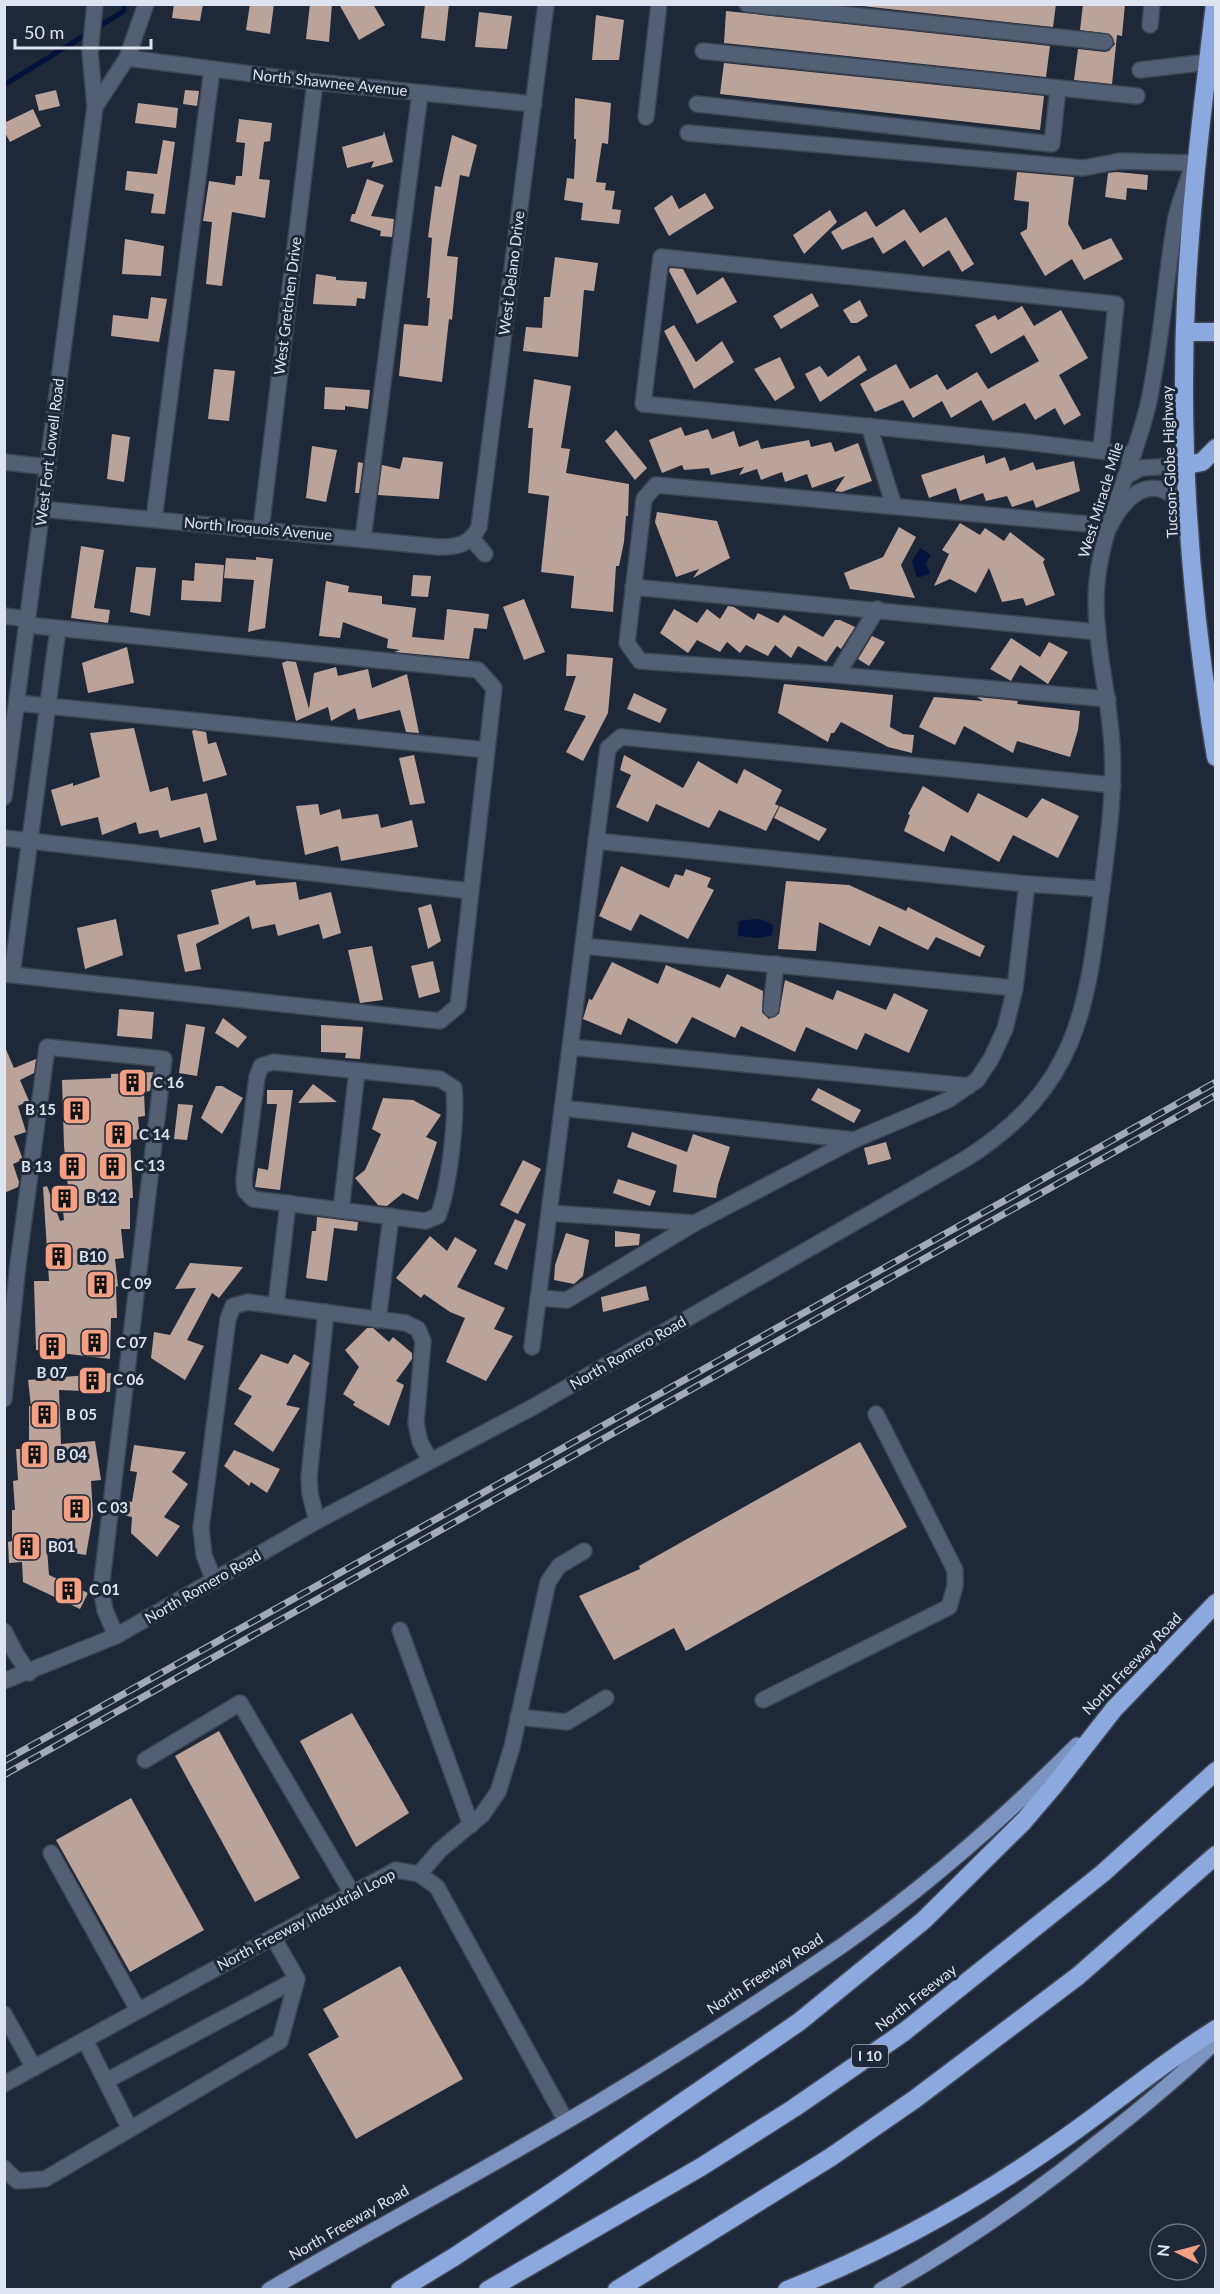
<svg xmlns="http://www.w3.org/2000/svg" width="1220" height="2294" font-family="Lato,sans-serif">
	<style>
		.water { fill: #02133c }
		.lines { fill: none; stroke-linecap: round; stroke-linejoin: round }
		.stream { stroke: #02133c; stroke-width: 5 }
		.building { fill: #bca39a }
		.minor-casing { stroke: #3e4655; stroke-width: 18 }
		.major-casing { stroke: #3e4655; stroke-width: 18 }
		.highway-casing { stroke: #3e4655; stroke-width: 21 }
		.minor { stroke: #535f74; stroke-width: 15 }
		.major { stroke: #7b94c0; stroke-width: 15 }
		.highway { stroke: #8ba9de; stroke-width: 18 }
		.rail-casing { stroke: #a3aab6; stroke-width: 7 }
		.rail { stroke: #1f2838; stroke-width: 4.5; stroke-dasharray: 14; stroke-linecap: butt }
		.labels { text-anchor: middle; stroke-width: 6; stroke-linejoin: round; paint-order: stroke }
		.shield { fill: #1f2838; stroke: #a5acb8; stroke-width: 1.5 }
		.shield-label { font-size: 14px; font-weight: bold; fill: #dee4ef }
		.street-label { font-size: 15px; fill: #dee4ef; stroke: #1f2838 }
		.poi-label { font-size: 15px; font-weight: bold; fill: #dee4ef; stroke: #1f2838; text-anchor: start }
	</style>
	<rect width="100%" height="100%" fill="#1f2838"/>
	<g class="water">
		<path d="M920,548L931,555L926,563L930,574L917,578L912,561Z"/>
		<path d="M754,919L763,920L773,925L772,935L760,938L738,936L739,921Z"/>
	</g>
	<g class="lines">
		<path class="stream" d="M4,85L124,11V4"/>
	</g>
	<g class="building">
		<path d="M174,4H203L200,21L172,18Z"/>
		<path d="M250,4H274L270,34L246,30Z"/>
		<path d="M310,4H332L329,42L306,39Z"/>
		<path d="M339,4H373L385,25L359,40Z"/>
		<path d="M425,4H449L445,41L421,38Z"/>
		<path d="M844,4H1056L1053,27Z"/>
		<path d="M1083,4H1125L1122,36L1117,35L1112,84L1074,80L1078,49L1105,52L1109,51L1115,44L1110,34L1080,30Z"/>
		<path d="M726,11L1050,46L1046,77L724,43Z"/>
		<path d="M479,12L512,16L507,49L475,47Z"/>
		<path d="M596,15L624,20L619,60H592Z"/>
		<path d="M724,63L1044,96L1040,130L720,94Z"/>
		<path d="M56,90L60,106L39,111L35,95Z"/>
		<path d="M185,90L199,91L197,106L183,104Z"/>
		<path d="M575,98L611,103L608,144L602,143L596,182L606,183L605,190L615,191L612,209L621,210L619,224L581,220L583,203L564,200L567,178L574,179L576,139H574Z"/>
		<path d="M138,103L178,108L176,128L135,123Z"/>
		<path d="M33,109L41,126L10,142L4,131V123Z"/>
		<path d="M239,119L272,123L270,141L264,142L259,179L270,180L265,218L232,212L222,286L206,284L212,222L203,221L209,181L235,185L236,176H242L245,143L236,142Z"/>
		<path d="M384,131L393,162L371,168L374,161L347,168L342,147L383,135Z"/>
		<path d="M452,135L477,145L469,177L460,175L447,256L458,257L452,320L449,319L442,382L399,376L404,324L428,326L430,298H427L432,238L428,237L435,186L441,187Z"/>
		<path d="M163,140L175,142L165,214L151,213L154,194L125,190L127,171L157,174Z"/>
		<path d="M1017,172L1074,177L1068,224L1083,250L1111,238L1123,259L1084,280L1072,259L1045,276L1020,233L1027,229L1029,202L1014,200Z"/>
		<path d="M1117,172L1148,175L1147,190L1127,188L1126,200L1105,197L1108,173Z"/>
		<path d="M367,179L384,185L371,216L394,219L392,237L380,236L381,231L350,221L352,214H355Z"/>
		<path d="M705,193L714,208L669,236L654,208L672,195L679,209Z"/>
		<path d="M904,209L920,233L946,217L974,264L962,272L949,250L923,267L905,240L883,254L873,237L842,250L831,232L866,211L876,227Z"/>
		<path d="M830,210L837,222L804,254L793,235Z"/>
		<path d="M125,239L164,246L161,276L122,274Z"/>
		<path d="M555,257L598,263L594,291L584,290L578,357L523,351L526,327L542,328L544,297H550Z"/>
		<path d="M670,268L683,269L697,295L723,277L737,302L697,324L669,271Z"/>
		<path d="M316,274L336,277V280L367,282L365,299L357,298L356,306L313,304Z"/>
		<path d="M812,293L819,306L781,329L773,316Z"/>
		<path d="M151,297L167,299L159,342L111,336L113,315L148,319Z"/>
		<path d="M860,300L868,316L857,323H851L843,310Z"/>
		<path d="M1022,306L1034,326L1061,310L1088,358L1059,375L1081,415L1064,425L1055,408L1035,420L1025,403L993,421L981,400L951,418L942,401L913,418L903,400L875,412L860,384L896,364L910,389L937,374L947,390L977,372L988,389L1039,361L1024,335L991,354L975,325L995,315L998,320Z"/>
		<path d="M674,325L696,362L722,341L734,362L694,389L664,331Z"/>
		<path d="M859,355L867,370L820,402L805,374L820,366L828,377Z"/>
		<path d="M780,357L795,388L775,401L754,369Z"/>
		<path d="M214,369L235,371L229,421L208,419Z"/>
		<path d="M534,379L571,386L561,448L570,449L566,473L629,484L628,516H626L624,542L619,566H616L613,612L571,608L574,576L541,572L549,496L528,493L533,428H528Z"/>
		<path d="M325,387L370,390L368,409L345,406V410L324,409Z"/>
		<path d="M681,427L685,436L708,429L712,439L734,431L739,447L758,440L761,449L809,440L811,447L831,442L835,452L858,443L872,481L842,492L835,491L845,476L812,488L807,474L785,482L782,472L761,480L757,469L739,475L744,467L711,475L709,468L684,470L682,465L662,473L649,440Z"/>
		<path d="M616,430L647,468L635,480L605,441Z"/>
		<path d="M112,434L130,437L124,482L107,479Z"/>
		<path d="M312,446L337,450L326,502L306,498Z"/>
		<path d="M984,455L986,464L1005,457L1010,471L1033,462L1036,470L1074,461L1080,491L1036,508L1033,500L1012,507L1007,496L986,501L983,493L960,501L956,488L929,498L921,475Z"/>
		<path d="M403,457L443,462L439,499L378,495L382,465L400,469Z"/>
		<path d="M358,462L363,463L359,493H355Z"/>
		<path d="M657,512L717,521L730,558L693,578L699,569L676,577L655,522Z"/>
		<path d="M960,523L980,535L985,528L1004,541L1010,532L1045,559L1043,562L1055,595L1026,606L1023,598L1002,602L989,568L976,593L950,579L934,586L949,554L942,550Z"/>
		<path d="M899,527L916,537L901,565L915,598L850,589L844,573L883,557Z"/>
		<path d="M81,546L104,550L94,608L110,610L108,623L71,618Z"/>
		<path d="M256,557L273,559L265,628L248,632L254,580L224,578L226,558L256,560Z"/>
		<path d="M195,563L224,565L221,602L181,600L182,580L194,581Z"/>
		<path d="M136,567L156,568L150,616L130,612Z"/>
		<path d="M413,575L431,576L428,597L411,596Z"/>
		<path d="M326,581L349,586L348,592L382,596V604L416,608L412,637L444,640L447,609L489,614L487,629L474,628L469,659L394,652L400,650L387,648L388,639L343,622L340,638L319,636Z"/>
		<path d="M524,599L545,652L524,660L503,607Z"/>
		<path d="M728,606L734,607L754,620L758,613L778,623L784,615L823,637L835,620H840L855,627L841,649L837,646L826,662L798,646L791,658L775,645L768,656L746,645L740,653L727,642L720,652L697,640L688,653L660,633L674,609L697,623L707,609L720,619Z"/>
		<path d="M872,636L885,642L869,666L858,659Z"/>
		<path d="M1011,638L1040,657L1049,642L1068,652L1048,684L1020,665L1011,681L990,669Z"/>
		<path d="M127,647L134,683L88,693L82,663Z"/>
		<path d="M567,654L613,658L608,713L583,761L566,752L586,716L564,710L576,676H566Z"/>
		<path d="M287,661L296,662L309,709L314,673L336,667L338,676L368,669L372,688L407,674L419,733L406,732L400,710L358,720L355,708L331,721L328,707L296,721L282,663Z"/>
		<path d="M784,684L893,695L890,727L903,734L914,735L912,753L888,747L841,722L834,733H831L828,742L778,713Z"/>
		<path d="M634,693L667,709L660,723L627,709Z"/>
		<path d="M934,697L983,701L977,697L1018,701L1017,704L1080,711L1078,730L1070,757L1017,741L1013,753L964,726L955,745L919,727Z"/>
		<path d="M134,728L150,792L168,787L171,801L207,793L217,840L204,843L200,827L160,838L158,830L139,834L136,822L102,835L98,817L61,826L51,790L73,783V786L100,777L90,733Z"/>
		<path d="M194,730L206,732L208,744L216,742L227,775L203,782L192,731Z"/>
		<path d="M414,755L425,803L410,805L399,758Z"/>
		<path d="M624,755L683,788L698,761L737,784L744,769L782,790L775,804L779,806L766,831L719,810L709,828L656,804L648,822L616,807L631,775L620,770Z"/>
		<path d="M923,786L968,813L978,793L1027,818L1042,798L1079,816L1058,858L1013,835L999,862L951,835L944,852L904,831L910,815L908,814Z"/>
		<path d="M318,804L320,815L340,809L342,819L378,814L381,828L412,820L418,847L341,861L338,846L305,855L296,806Z"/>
		<path d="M780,806L827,829L819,841L774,818Z"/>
		<path d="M621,866L669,888L675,874L683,876L686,869L711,878L707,887L714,890L688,939L640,914L631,931L599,916Z"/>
		<path d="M255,880L256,885L296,882L299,900L331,892L341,933L323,939L319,924L278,936L275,924L252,929L249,916L196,944L201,969L185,972L177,935L219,924L211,890Z"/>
		<path d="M786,881L849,885L906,911L908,907L985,946L980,957L936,937L928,950L879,926L870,946L819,922L816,951L778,949Z"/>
		<path d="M431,904L441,941L428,949L418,908Z"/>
		<path d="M116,919L123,955L85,969L77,928Z"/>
		<path d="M372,946L383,1000L360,1003L348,950Z"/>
		<path d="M433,961L440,992L419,998L411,966Z"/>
		<path d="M612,962L658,984L666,965L720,988L727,974L763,991L762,1012L769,1019L779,1014L785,980L833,1000L837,990L886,1010L894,993L928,1010L909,1053L865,1033L857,1050L806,1027L795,1052L741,1026L735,1038L692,1017L677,1044L628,1018L621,1035L583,1019L589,999L592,1000Z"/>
		<path d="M119,1009L154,1012L152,1039L117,1036Z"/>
		<path d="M223,1018L247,1037L238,1048L215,1033Z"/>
		<path d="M186,1024L205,1027L197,1076L179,1073Z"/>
		<path d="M321,1025L363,1027L360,1059L345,1058L346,1053L321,1052Z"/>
		<path d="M4,1045L14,1068L36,1059L34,1073L20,1080L29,1101L18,1106L26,1132L14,1136L22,1157V1160L13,1164L19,1182L18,1187L4,1193Z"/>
		<path d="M153,1072L150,1091L144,1092L145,1116L138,1117L140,1139L130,1140L133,1198H130V1229H121L124,1258L115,1259L118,1286L116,1287L117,1318H111L110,1359L36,1350L34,1281H49L43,1187L47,1186L60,1221L64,1220L62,1201L69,1199L64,1146L62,1080L111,1078V1074Z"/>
		<path d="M313,1084L337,1102L298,1103Z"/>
		<path d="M216,1086H222L243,1098L222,1134L201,1118Z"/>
		<path d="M818,1088L861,1110L854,1123L811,1100Z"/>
		<path d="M267,1090H293L280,1190L255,1187L258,1168L268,1170L277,1104H267Z"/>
		<path d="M383,1098L413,1100L441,1115L426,1137L437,1142L418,1200L403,1193L387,1206L378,1205L355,1178L365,1170L381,1134L372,1129Z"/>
		<path d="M178,1104L193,1105L187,1140L174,1139Z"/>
		<path d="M632,1132L687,1152L693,1134L730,1147L718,1185L716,1198L673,1192L677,1165L627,1147Z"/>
		<path d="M886,1142L891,1159L868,1165L864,1148Z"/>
		<path d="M523,1160L541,1169L518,1214L500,1205Z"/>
		<path d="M618,1179L656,1191L650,1206L613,1193Z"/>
		<path d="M317,1217L358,1222L357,1231L334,1228L327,1281L306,1278L312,1231H316Z"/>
		<path d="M515,1219L526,1224L507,1270L494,1264Z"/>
		<path d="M615,1231L640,1234L639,1245L615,1247Z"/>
		<path d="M566,1233L589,1240L583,1276L574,1284L554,1280L555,1265Z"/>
		<path d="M430,1236L447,1251L455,1237L477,1250L457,1287L505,1308L494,1329L513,1336L486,1381L446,1362L465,1318L450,1312L424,1294L421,1298L396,1278Z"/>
		<path d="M190,1263L243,1267L219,1298L212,1293L187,1340L204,1346L185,1380L151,1358L154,1332L170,1335L196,1288L175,1289Z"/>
		<path d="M646,1286L649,1300L603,1312L601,1297Z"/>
		<path d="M367,1328H373L389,1342L393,1337L412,1353V1359L396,1381L404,1385L389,1426L353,1405L355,1402L343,1394L359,1367L345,1350Z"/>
		<path d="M261,1354L288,1364L294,1354L310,1363L286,1405L300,1408L273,1452L234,1424L252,1396L238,1389Z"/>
		<path d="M111,1373L110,1392L59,1390L61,1444L95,1441L101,1480L91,1481L93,1515L86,1555L47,1549L49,1575L88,1593L80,1609L23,1582L22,1562L9,1563L8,1542L12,1541V1510H15L13,1481L18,1480L16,1449H29V1406H31L28,1380Z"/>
		<path d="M860,1442L907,1527L686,1651L674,1628L614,1660L579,1596L640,1569L639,1566Z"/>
		<path d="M134,1445L186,1452L172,1472L188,1484L164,1517L180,1526L157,1557L131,1533L132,1517L123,1515L126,1501L132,1502L137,1472L130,1471Z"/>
		<path d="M234,1450L280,1469L267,1493L251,1482L249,1486L224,1466Z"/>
		<path d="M352,1713L409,1813L356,1847L300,1741Z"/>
		<path d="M219,1731L300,1878L255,1902L175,1756Z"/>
		<path d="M131,1798L204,1930L130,1972L56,1840Z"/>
		<path d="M400,1966L463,2079L356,2139L308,2054L339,2037L323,2009Z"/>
	</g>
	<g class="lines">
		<defs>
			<g id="minor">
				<path d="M747,4L1105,42"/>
				<path d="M1150,25L1152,4"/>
				<path d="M703,51L1137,96"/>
				<path d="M127,58L315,82L534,104"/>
				<path d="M1140,70L1208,62"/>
				<path d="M697,104L1052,144L1058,88"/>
				<path d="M95,107L127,58L146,4"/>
				<path d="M646,117L659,4"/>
				<path d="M688,133L1083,168L1120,161L1193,163"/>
				<path d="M869,426L894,506"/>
				<path d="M1101,450L1116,304L661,257L643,404L1026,442L1133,455"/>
				<path d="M4,462L48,467"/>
				<path d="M1125,477L1141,468L1187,465"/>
				<path d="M42,509L439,547C457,547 470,545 479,527L546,4"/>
				<path d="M154,519L212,69"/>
				<path d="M261,529L315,82"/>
				<path d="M363,539L420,93"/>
				<path d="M472,539L485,554"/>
				<path d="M633,587L1098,632"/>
				<path d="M4,616L28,619"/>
				<path d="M837,675L877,609"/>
				<path d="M1108,699L837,675L640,661L627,643L644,499L656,485L1110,526C1116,514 1123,503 1134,495C1156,479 1180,494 1186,517"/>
				<path d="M17,703L487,750"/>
				<path d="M4,797L95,107L90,52L95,4"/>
				<path d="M4,838L470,891"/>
				<path d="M596,841L1027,884L1102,889"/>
				<path d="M583,946L1015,988"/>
				<path d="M4,974L440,1021L458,1006L494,688L478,670L27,625"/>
				<path d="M12,974L58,629"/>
				<path d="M771,1009L776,964"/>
				<path d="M570,1047L969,1086"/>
				<path d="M273,1062L440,1079L454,1088C457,1119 449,1188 438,1216L425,1221L253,1199L245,1191L244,1179L257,1077L261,1066Z"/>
				<path d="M562,1108L854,1140"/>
				<path d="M341,1210L357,1071"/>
				<path d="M549,1213L695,1223"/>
				<path d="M538,1298L567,1300L695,1223L854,1140L948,1100L977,1080L991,1059L1005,1029L1015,988L1027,884"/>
				<path d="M276,1305L288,1203"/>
				<path d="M378,1320L391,1216"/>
				<path d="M532,1347L608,748L621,737L1113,785"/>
				<path d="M4,1399L18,1264L47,1047L164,1059L101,1589L105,1610L116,1636"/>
				<path d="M317,1521L310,1494L309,1477L326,1312"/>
				<path d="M214,1581L204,1555L201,1528L228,1319L233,1306L248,1302L406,1323L418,1329L423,1341L416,1423L420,1442L430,1460"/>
				<path d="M400,1630L471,1825"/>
				<path d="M4,1631L16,1654L29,1673"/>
				<path d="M4,1681L116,1636L317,1521L533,1407L967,1158C1079,1086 1087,1008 1102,887C1108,840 1115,793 1112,745C1109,691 1092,636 1097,582C1103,521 1134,465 1148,405C1162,343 1165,279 1176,217C1180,200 1187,184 1192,167"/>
				<path d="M763,1700L949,1607L955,1586V1570L876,1414"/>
				<path d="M518,1717L567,1722L606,1698"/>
				<path d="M145,1760L240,1703L352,1893"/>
				<path d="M51,1853L138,2010"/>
				<path d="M419,1874L440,1850L482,1815L498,1792L512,1747L548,1582L559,1566L584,1551"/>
				<path d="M4,2014L34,2068"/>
				<path d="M85,2040L130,2129"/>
				<path d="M106,2081L297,1979"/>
				<path d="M4,2084L396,1870L419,1874L437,1887L566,2121"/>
				<path d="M4,2168L17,2181L45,2179L280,2041L297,1979L273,1937"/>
			</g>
			<g id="major">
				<path d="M269,2290C377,2227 487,2169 594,2105C669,2060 744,2012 818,1962C911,1900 998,1824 1077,1745"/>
				<path d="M881,2290C958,2247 1029,2198 1097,2143C1138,2111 1179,2078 1216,2041"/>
			</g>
			<g id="highway">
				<path d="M1215,4C1203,102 1191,200 1186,299C1179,450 1191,608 1216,757"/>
				<path d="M1185,332H1216"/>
				<path d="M1187,465L1202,462L1216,448"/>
				<path d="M400,2290L454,2257L552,2192L799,2022L924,1920L1023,1822L1053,1787L1114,1709L1216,1603"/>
				<path d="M488,2290L701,2167L794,2108L904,2032L1103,1873L1216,1771"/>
				<path d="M617,2290L831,2157L915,2099L1078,1976L1216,1855"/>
				<path d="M787,2290C880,2253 970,2204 1052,2147C1108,2109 1159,2065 1216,2029"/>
			</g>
		</defs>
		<use href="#minor" class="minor-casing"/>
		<use href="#major" class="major-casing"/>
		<use href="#highway" class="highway-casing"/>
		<use href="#minor" class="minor"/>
		<use href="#major" class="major"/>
		<use href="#highway" class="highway"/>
		<defs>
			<g id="rail">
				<path d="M4,1761L1216,1082"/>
				<path d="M4,1775L1216,1095"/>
			</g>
		</defs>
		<use href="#rail" class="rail-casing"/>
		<use href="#rail" class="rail"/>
	</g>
	<defs>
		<symbol id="building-square" viewBox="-11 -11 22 22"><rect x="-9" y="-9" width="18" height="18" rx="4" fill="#f39f83" stroke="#1f2838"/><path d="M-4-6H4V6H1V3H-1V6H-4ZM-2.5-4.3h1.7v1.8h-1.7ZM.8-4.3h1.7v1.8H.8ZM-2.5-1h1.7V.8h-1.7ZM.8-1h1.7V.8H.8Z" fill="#111"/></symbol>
	</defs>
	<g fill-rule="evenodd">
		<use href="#building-square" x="116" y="1066" width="33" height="33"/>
		<use href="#building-square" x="60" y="1094" width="33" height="33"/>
		<use href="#building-square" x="102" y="1118" width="33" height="33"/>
		<use href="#building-square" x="96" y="1150" width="33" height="33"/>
		<use href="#building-square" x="56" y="1150" width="33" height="33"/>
		<use href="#building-square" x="48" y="1182" width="33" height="33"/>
		<use href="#building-square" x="42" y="1240" width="33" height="33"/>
		<use href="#building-square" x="84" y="1268" width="33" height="33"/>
		<use href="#building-square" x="78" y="1326" width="33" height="33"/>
		<use href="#building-square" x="36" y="1330" width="33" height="33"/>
		<use href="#building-square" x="76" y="1364" width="33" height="33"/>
		<use href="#building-square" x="28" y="1398" width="33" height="33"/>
		<use href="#building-square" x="18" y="1438" width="33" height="33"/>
		<use href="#building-square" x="60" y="1492" width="33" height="33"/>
		<use href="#building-square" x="10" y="1530" width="33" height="33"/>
		<use href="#building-square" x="52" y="1574" width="33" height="33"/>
	</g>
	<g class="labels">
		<rect class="shield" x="852" y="2045" width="36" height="22" rx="4.5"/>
		<g class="shield-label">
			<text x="870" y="2061">I 10</text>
		</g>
		<g class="street-label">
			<text transform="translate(330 83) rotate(6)" y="5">North Shawnee Avenue</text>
			<text transform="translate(512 273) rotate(-83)" y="5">West Delano Drive</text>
			<text transform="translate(288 306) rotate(-83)" y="5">West Gretchen Drive</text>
			<text transform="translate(50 452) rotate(-83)" y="5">West Fort Lowell Road</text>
			<text transform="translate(1170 462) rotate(-92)" y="5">Tucson-Globe Highway</text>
			<text transform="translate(1101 500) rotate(-73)" y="5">West Miracle Mile</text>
			<text transform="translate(258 529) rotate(5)" y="5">North Iroquois Avenue</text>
			<text transform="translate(628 1353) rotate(-30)" y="5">North Romero Road</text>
			<text transform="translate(203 1587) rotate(-30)" y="5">North Romero Road</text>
			<text transform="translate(1132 1664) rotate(-46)" y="5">North Freeway Road</text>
			<text transform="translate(306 1920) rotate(-28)" y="5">North Freeway Indsutrial Loop</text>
			<text transform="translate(765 1974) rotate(-33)" y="5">North Freeway Road</text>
			<text transform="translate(916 1998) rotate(-38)" y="5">North Freeway</text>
			<text transform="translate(349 2223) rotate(-30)" y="5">North Freeway Road</text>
		</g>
		<g class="poi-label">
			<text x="153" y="1088">C 16</text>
			<text x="56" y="1115" text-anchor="end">B 15</text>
			<text x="139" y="1140">C 14</text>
			<text x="134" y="1171">C 13</text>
			<text x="52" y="1172" text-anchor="end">B 13</text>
			<text x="86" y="1203">B 12</text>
			<text x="79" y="1262">B10</text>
			<text x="121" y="1289">C 09</text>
			<text x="116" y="1348">C 07</text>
			<text x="52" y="1378" text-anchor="middle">B 07</text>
			<text x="113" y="1385">C 06</text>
			<text x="66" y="1420">B 05</text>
			<text x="56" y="1460">B 04</text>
			<text x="97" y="1513">C 03</text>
			<text x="48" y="1552">B01</text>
			<text x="89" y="1595">C 01</text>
		</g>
	</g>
	<rect width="1220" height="2294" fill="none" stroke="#dee4ef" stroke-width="12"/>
	<g transform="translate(1178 2252) rotate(276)"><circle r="28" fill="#1f2838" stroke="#6b7381" stroke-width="1.5"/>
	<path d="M0-4.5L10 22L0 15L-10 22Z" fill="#f39f83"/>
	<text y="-9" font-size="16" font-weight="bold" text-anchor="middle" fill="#dee4ef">N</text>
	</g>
	<path d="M15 39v9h136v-9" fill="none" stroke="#dee4ef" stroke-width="3"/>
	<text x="24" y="39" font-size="18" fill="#dee4ef" stroke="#1f2838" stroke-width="4.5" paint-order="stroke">50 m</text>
</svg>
